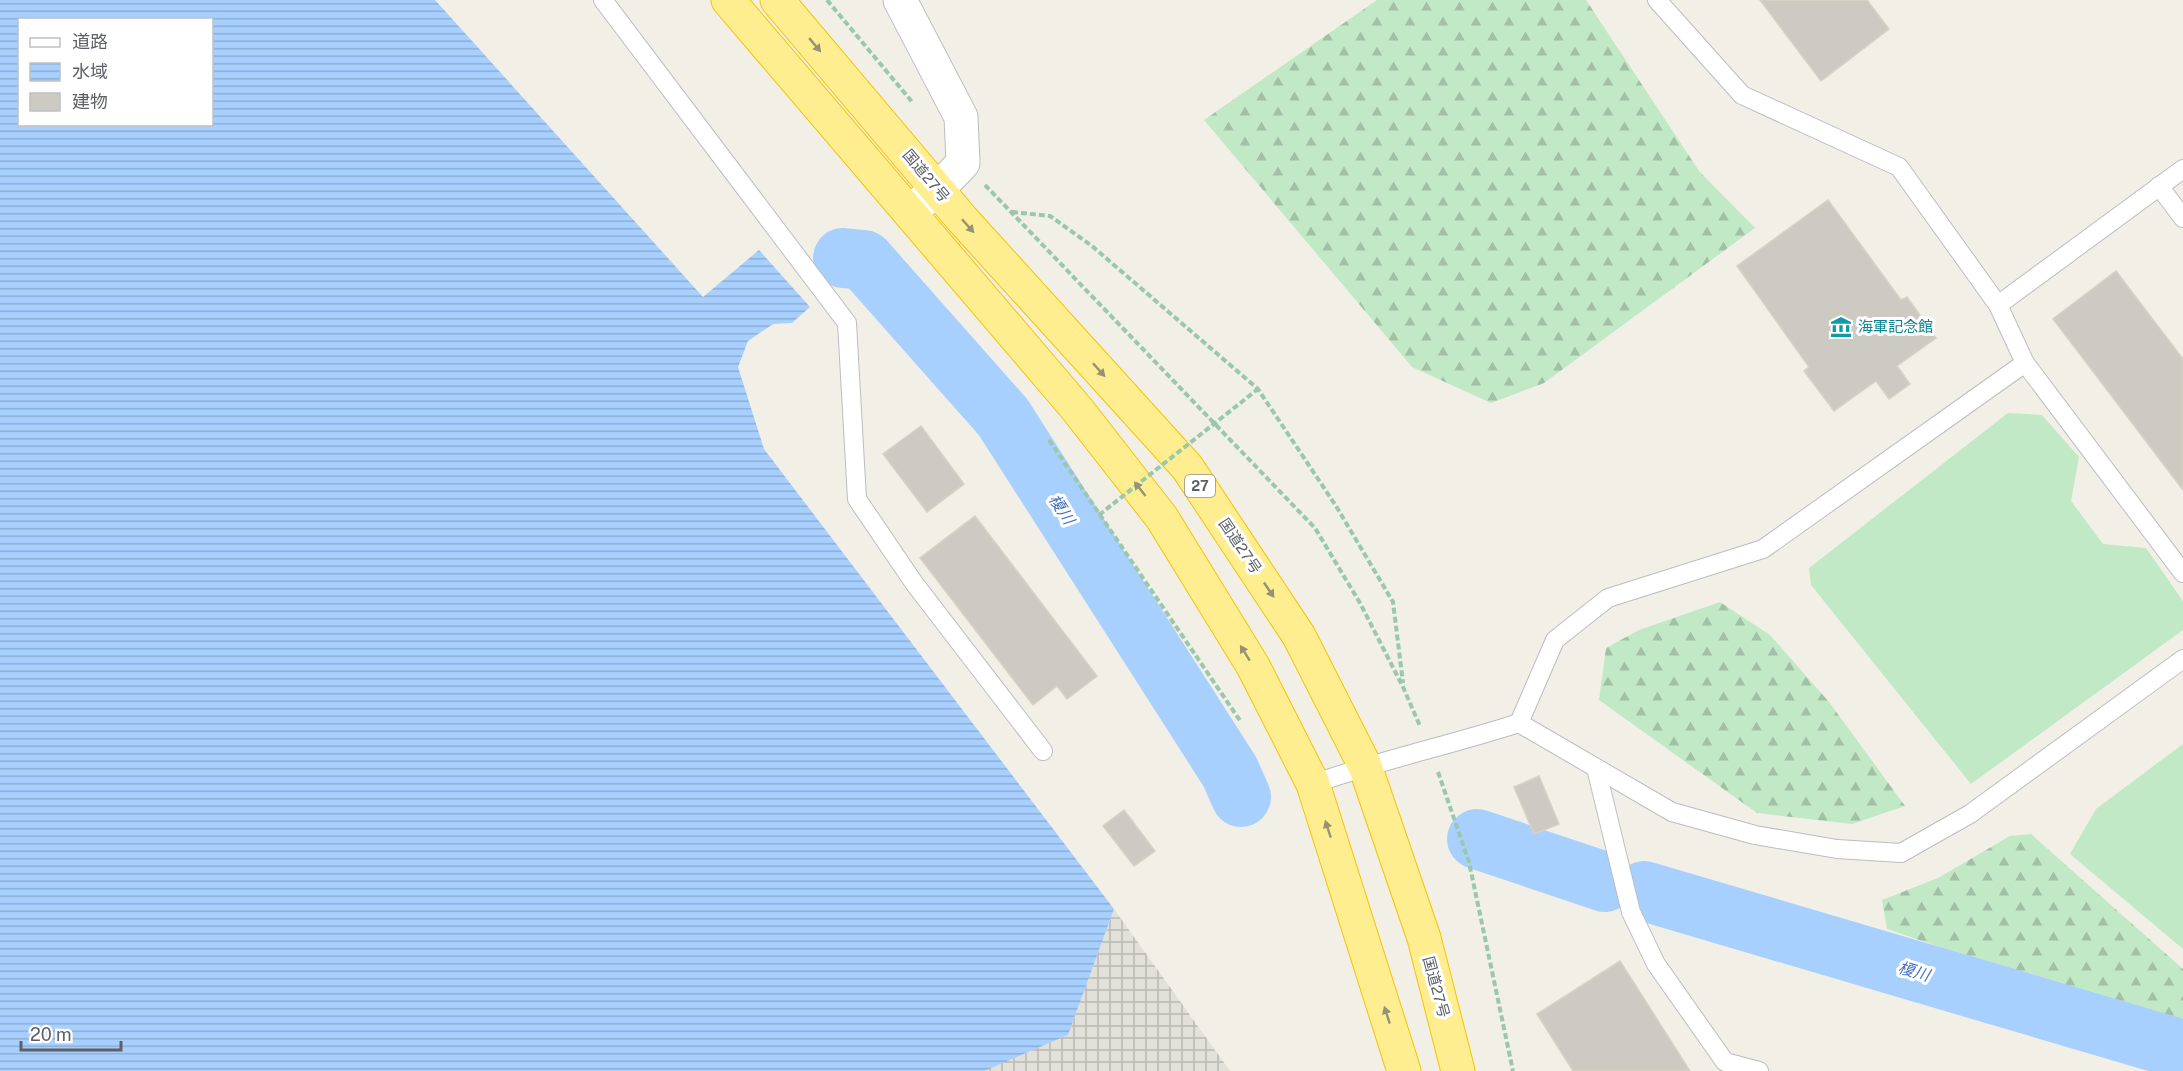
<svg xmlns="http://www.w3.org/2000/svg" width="2183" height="1071" font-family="'Public Sans','Noto Sans JP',sans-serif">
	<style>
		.industrial { fill: url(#industrial-grid) }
		.grass { fill: #c2e9c6 }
		.forest { fill: url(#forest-firs) }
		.water { fill: url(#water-rules); fill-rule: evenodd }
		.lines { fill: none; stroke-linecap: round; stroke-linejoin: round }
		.river { stroke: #a8d0ff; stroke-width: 60 }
		.building { fill: #cccac2; stroke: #d6d2c4; stroke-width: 1.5 }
		.lane-casing { stroke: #babdc2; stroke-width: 20 }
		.street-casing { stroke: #babdc2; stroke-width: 35 }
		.highway-casing { stroke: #f7c300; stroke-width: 35 }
		.path { stroke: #99c8ab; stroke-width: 4; stroke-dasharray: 6 3; stroke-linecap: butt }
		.lane { stroke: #fff; stroke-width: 18 }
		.street { stroke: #fff; stroke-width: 33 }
		.highway { stroke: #ffee8f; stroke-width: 33 }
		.path-bridge { stroke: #99c8ab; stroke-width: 4; stroke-dasharray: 6 3; stroke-linecap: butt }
		.oneway { fill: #969275 }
		.labels { text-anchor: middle; stroke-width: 6; stroke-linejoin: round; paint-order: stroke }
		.shield { fill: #fff; stroke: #8e9095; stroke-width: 1.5 }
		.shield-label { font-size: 14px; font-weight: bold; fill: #5d6167 }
		.street-label { font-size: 15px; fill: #5d6167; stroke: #fff }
		.culture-label { font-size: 15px; fill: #0d838f; stroke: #fff; text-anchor: start }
		.water-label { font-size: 16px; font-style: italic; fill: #4071c2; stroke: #fff }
	</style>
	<defs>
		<pattern id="industrial-grid" width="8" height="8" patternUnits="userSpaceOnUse" patternTransform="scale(1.5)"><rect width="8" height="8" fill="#e1e1da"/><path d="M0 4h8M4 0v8" fill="none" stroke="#babab5"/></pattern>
		<pattern id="forest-firs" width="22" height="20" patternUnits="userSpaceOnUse" patternTransform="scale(1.5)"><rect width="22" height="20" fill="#c2e9c6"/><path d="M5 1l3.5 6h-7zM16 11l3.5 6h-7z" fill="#a1c0a5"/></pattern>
		<pattern id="water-rules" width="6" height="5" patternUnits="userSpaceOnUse" patternTransform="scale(1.5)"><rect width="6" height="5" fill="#a8d0ff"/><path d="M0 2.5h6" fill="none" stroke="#8cacd2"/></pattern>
	</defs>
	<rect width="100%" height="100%" fill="#f1efe6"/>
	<path class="industrial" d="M1114,909L1230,1071H978L1068,1035Z"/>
	<g class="grass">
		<path d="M2008,413L2042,415L2079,457L2071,501L2103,544L2146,548L2183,601V630L1971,784L1811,585L1809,568Z"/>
		<path d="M2183,744V949L2070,854L2096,809Z"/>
	</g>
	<g class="forest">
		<path d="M1377,0H1586L1699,171L1755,228L1544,383L1491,403L1412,367L1204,120Z"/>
		<path d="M1720,602L1770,635L1829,702L1905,806L1852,824L1757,813L1599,700L1606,648L1639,630Z"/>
		<path d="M2031,834L2183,969V1025L2138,1015L1887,929L1882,900L1938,878L2010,836Z"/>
	</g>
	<path class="water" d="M0,0H435L703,297L759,250L810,307L792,323L773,324L748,341L738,367L764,449L1114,909L1068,1035L984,1071H0ZM20,20H212V124H20Z"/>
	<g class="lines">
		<g class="river">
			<path d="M843,258L864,260L1003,417L1230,772L1241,797"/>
			<path d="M1477,839L1605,882"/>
			<path d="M1644,891L2183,1050"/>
		</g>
	</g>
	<g class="building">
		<path d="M1760,0H1867L1889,29L1821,81Z"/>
		<path d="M1828,200L1901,300L1907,297L1936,338L1897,366L1910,384L1889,399L1876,381L1834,411L1804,371L1809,367L1737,266Z"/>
		<path d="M2116,271L2183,359V490L2053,319Z"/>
		<path d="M921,426L964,484L927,512L883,454Z"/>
		<path d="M975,516L1097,676L1067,699L1057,686L1033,705L920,558Z"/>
		<path d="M1539,776L1559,824L1534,834L1514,787Z"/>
		<path d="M1124,810L1155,851L1134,866L1103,826Z"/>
		<path d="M1620,961L1690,1071H1573L1537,1014Z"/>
	</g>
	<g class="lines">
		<defs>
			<g id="lane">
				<path d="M603,0L847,323L857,499L914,583L1043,751"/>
				<path d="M1657,0L1742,95L1899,167L1998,305L2025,363L2183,573"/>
				<path d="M2159,186L2183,218"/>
				<path d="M1998,305L2183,169"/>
				<path d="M1519,723L1555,640L1608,598L1763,549L2025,363"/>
				<path d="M1596,768L1631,912L1656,964L1725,1062L1759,1071"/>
				<path d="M1313,784C1381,760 1451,745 1519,723L1672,812L1755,835L1837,849L1901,853L1970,814L2183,659"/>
			</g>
			<path id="street" d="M900,0L961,117L963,163L937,190L909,212"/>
			<g id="highway">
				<path d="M728,0L1077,409L1162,518L1253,666L1313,784L1404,1071"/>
				<path d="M777,0L962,219L1187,467L1299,636L1365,766L1424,938L1458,1071"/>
			</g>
		</defs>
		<use href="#lane" class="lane-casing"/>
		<use href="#street" class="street-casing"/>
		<use href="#highway" class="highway-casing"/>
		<g class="path">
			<path d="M827,0L913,103"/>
			<path d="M985,185L1315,528L1360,603L1403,687L1420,726"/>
			<path d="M1012,212L1050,216L1092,246L1258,389L1336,506L1393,602L1403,683"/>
			<path d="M1049,440L1241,722"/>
			<path d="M1438,772L1469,862L1513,1071"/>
		</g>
		<use href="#lane" class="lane"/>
		<use href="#street" class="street"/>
		<use href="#highway" class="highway"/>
		<path class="path-bridge" d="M1099,515L1258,389"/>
	</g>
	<defs><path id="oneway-solid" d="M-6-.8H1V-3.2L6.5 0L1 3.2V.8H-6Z" transform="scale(1.5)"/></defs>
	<g class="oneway">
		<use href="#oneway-solid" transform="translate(815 45) rotate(50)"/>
		<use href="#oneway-solid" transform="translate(968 226) rotate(48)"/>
		<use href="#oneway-solid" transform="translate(1099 370) rotate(48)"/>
		<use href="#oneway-solid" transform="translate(1140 489) rotate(-128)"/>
		<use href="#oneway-solid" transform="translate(1269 590) rotate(56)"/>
		<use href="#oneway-solid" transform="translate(1245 653) rotate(-122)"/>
		<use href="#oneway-solid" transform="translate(1328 829) rotate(-108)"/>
		<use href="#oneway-solid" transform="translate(1387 1015) rotate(-108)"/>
	</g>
	<defs>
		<symbol id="museum-bare" viewBox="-9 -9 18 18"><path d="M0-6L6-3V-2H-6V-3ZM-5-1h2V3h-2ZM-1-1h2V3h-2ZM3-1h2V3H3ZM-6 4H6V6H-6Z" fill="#0f9aa8" stroke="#fff" stroke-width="2.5" paint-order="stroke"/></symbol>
	</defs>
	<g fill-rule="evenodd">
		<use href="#museum-bare" x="1826" y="312" width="30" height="30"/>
	</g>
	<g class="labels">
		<rect class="shield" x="1185" y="475" width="30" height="22" rx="4.5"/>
		<g class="shield-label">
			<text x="1200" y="491">27</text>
		</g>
		<g class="street-label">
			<text transform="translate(926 176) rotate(50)" y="5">国道27号</text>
			<text transform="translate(1240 546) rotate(56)" y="5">国道27号</text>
			<text transform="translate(1436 987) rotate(75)" y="5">国道27号</text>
		</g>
		<g class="culture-label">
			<text x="1858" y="332">海軍記念館</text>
		</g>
		<g class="water-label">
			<text transform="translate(1062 509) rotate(57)" y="6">榎川</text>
			<text transform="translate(1914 971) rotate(16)" y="6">榎川</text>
		</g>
	</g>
	<rect x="18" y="18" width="195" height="108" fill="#ffffff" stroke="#bec0c2" stroke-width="1.5"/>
	<rect x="30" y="38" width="30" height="9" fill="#ffffff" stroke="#bec0c2" stroke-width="1.5"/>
	<text x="72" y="48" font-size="18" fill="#5d6167">道路</text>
	<rect x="30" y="63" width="30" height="18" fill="url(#water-rules)" stroke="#bec0c2" stroke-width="1.5"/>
	<text x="72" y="78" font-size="18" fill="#5d6167">水域</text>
	<rect x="30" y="93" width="30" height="18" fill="#cccac2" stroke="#bec0c2" stroke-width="1.5"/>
	<text x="72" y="108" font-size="18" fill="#5d6167">建物</text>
	<path d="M21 1041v9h100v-9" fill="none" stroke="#5d6167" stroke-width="3"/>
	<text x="30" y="1041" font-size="18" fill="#5d6167" stroke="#ffffff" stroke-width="4.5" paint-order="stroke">20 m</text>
</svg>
